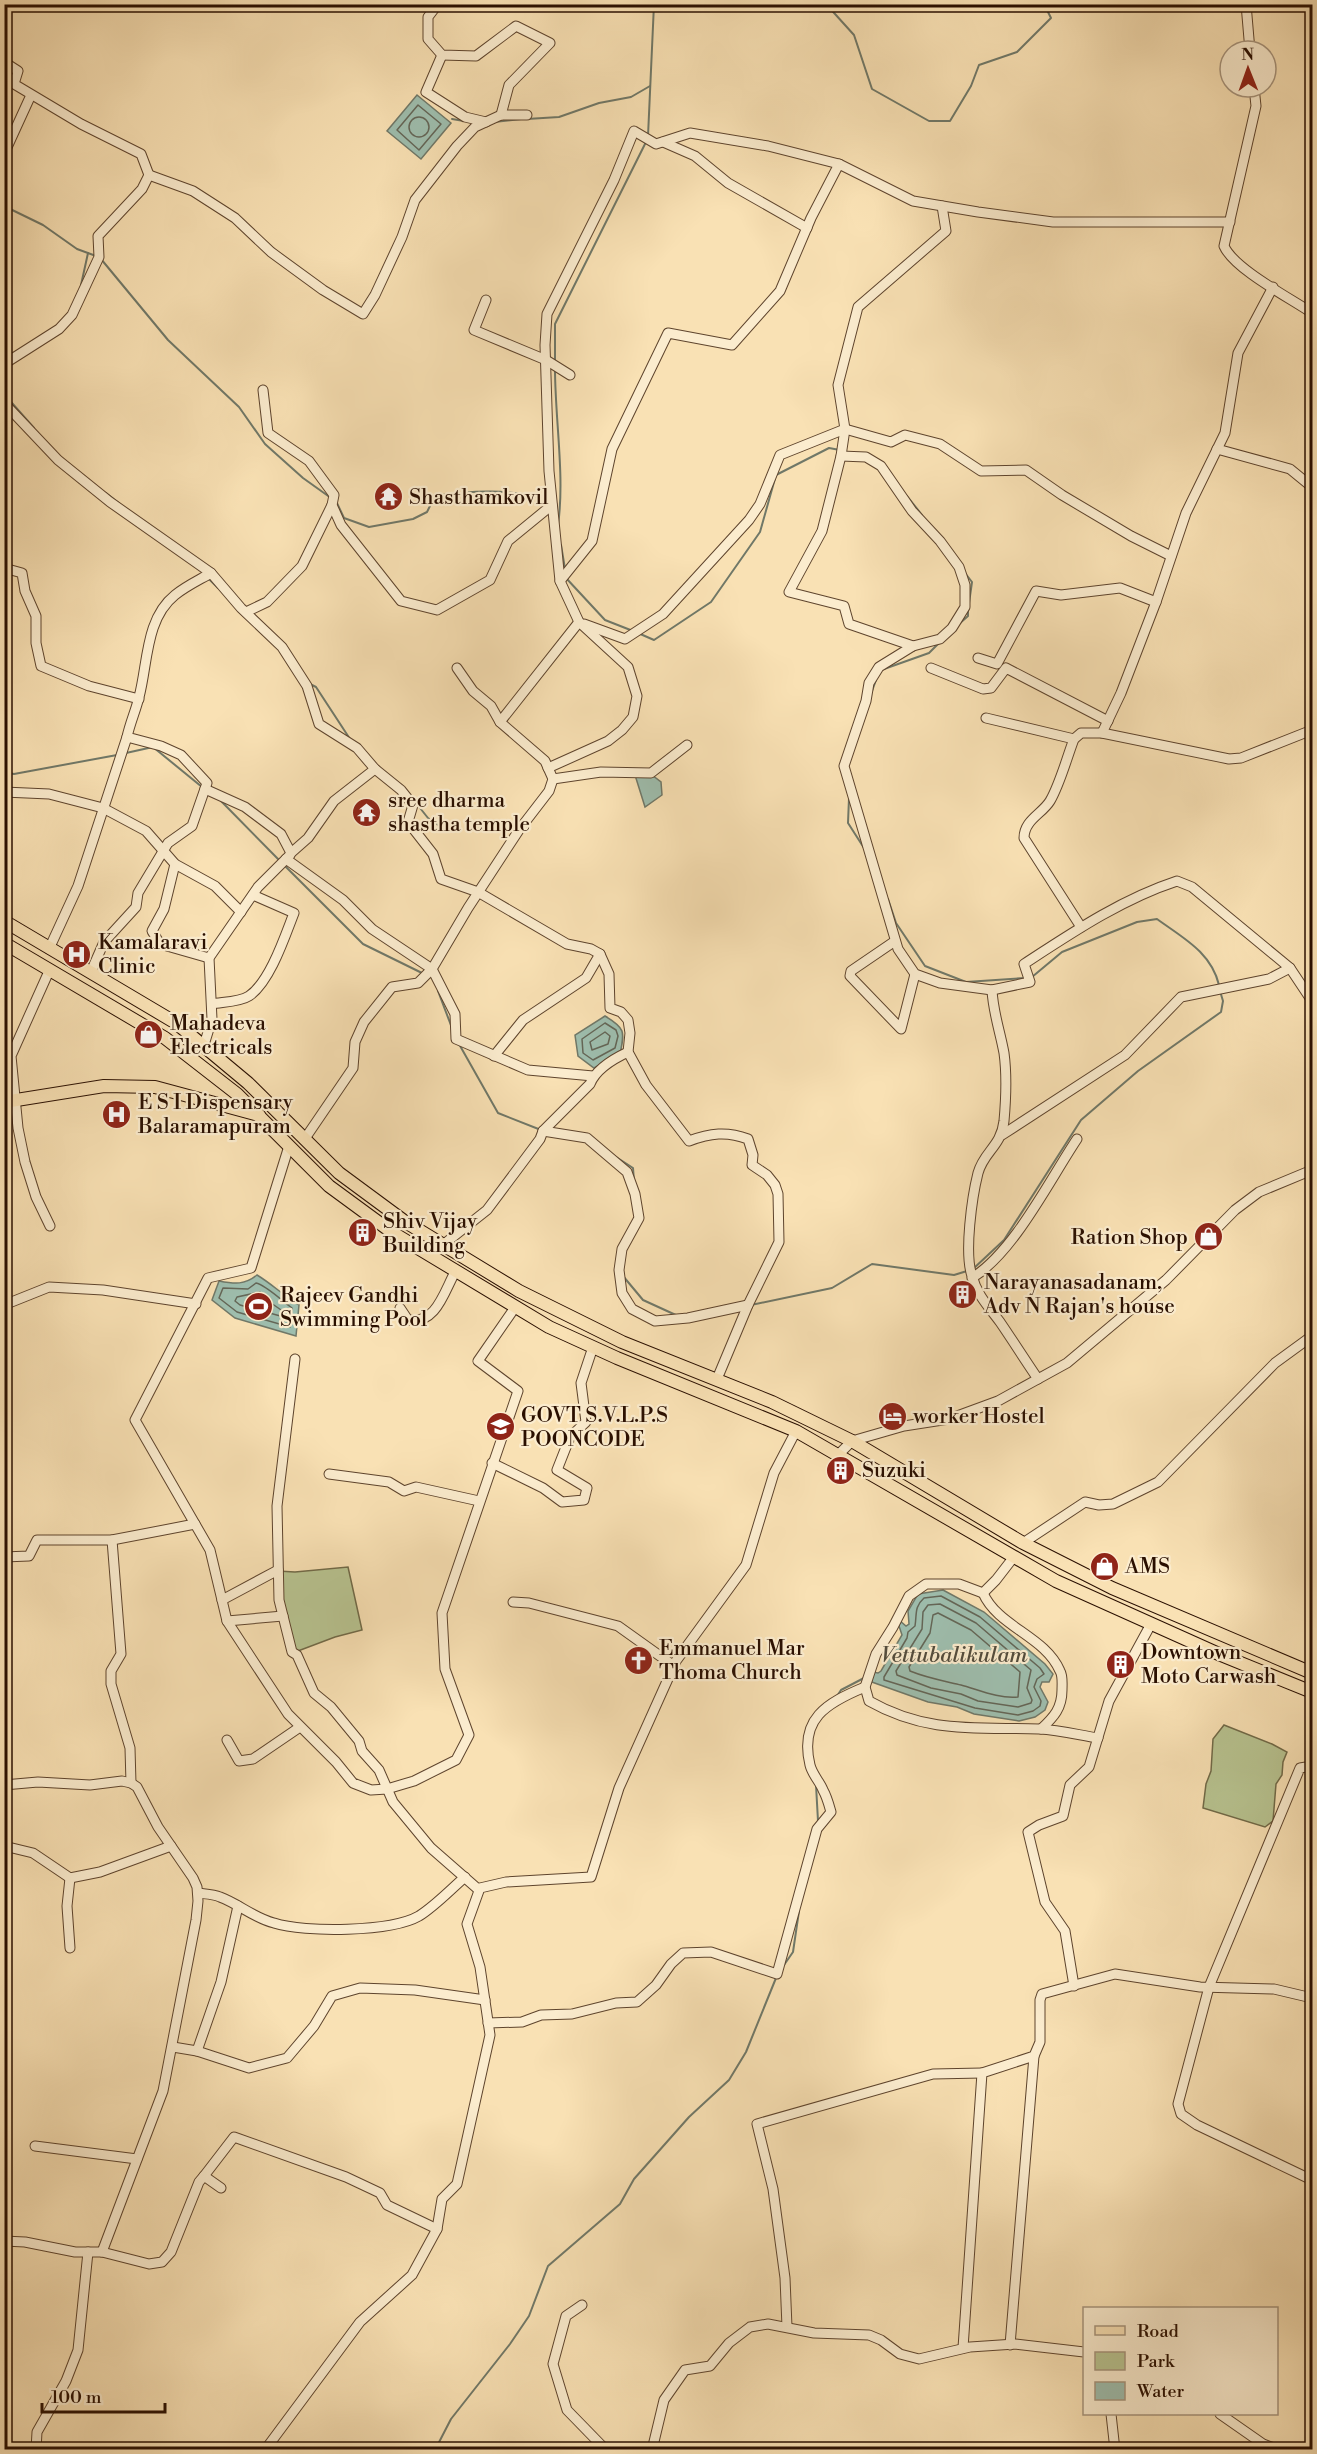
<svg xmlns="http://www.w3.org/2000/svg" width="1317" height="2454" font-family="'Libre Bodoni',serif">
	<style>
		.green { fill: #b8c491; stroke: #716a48; stroke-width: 1.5 }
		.water { fill: #9ebeae; stroke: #707868; stroke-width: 1.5 }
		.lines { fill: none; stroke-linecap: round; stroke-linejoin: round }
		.shore { stroke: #646657; stroke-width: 1.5 }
		.stream { stroke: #707868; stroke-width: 2 }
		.minor-casing { stroke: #5e442d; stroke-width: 11 }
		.major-casing { stroke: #2a0f00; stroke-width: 14 }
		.minor { stroke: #fbecce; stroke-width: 9 }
		.major { stroke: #f9e1b4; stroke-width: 12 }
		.labels { text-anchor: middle; stroke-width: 4.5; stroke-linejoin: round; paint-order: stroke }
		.poi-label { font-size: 21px; fill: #2a0f00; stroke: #fbecce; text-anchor: start }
		.water-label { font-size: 22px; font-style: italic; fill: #534c3d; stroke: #fbecce }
	</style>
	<rect width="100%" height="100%" fill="#f9e1b4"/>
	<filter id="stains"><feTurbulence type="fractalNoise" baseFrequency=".00333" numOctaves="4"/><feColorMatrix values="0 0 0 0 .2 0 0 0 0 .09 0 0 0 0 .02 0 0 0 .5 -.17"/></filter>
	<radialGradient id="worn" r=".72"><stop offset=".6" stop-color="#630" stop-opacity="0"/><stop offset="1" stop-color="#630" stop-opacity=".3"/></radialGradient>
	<g class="green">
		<path d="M348,1567L362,1630L335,1637L290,1654C280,1626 277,1600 278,1571L295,1572Z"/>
		<path d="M1224,1725L1272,1744L1287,1752L1283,1762L1282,1775L1276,1784L1273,1821L1265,1827L1203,1808L1206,1784L1211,1771L1213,1739Z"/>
	</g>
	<g class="water">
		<path d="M417,95L451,123L421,159L387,131Z"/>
		<path d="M648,772L661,782L662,795L645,807L635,775Z"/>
		<path d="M605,1016C625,1028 625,1031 620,1054L594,1068L578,1056L575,1035Z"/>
		<path d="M257,1275C272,1284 284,1296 299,1305L296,1336L235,1318L212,1300L219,1281C235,1284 245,1285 257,1275Z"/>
		<path d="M943,1590L984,1612L1045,1664L1053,1674L1049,1682H1042L1040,1687L1048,1702L1045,1710L1035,1717L1019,1721L974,1714L957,1707L928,1702L869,1681L873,1672L878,1673L881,1671L902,1635L899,1626L900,1621L906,1626L909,1624L908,1611L918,1594Z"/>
	</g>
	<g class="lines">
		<g class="shore">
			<path d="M418,105L441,124L419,150L397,130Z"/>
			<circle cx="419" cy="127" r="10"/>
			<path d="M605,1023L616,1030L618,1036L615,1048L593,1060L583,1053L582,1039Z"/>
			<path d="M605,1032L610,1036L608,1044L592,1050L590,1042Z"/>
			<path d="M256,1283C266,1285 282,1301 292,1308L290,1327L237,1312L219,1298L223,1288L248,1289Z"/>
			<path d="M260,1292L271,1303L284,1312V1317L240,1305L235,1301L237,1297Z"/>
			<path d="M941,1596L980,1617L1040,1668L1044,1674L1037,1679L1034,1687L1041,1701L1040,1706L1033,1711L1018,1715L975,1708L884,1680V1677L907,1638L908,1632L915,1626C917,1614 914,1607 924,1598Z"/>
			<path d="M940,1604L976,1623L1031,1670L1027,1688L1032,1700L1031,1703L1018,1707L978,1701L961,1694L931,1688L897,1675L896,1671L922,1629L923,1612L928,1605Z"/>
			<path d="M938,1613L971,1630L1020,1672L1018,1697C999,1699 979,1690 961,1685C944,1681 927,1678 910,1671L909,1667L930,1633L933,1615Z"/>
		</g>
		<g class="stream">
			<path d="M826,4L854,35L872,89L929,121H950L971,86L979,65L1017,52L1051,18L1044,4"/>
			<path d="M452,119L464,121"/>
			<path d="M527,119L559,117L599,103L631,97L650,86"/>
			<path d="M494,122L521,119"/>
			<path d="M648,136L654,4"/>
			<path d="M4,206L43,225L77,249L96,256"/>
			<path d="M101,259L168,340L239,407L265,444L303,478L331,498"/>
			<path d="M81,285L88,253"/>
			<path d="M555,363V324L646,142"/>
			<path d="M555,369C555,419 565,477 558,525"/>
			<path d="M4,394L34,428"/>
			<path d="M106,493L120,504"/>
			<path d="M907,496L922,515"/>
			<path d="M336,501L344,518L369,527L413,519L427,512L435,496C474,490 508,489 547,499"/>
			<path d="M561,545L565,569"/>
			<path d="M965,573L972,582L969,603"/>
			<path d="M566,578L605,620L633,631"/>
			<path d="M209,579L218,588"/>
			<path d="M959,624L968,616V609"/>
			<path d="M638,633L654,640L711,602L760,532L776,475L829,448L840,450"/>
			<path d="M884,669L929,653L940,642"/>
			<path d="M310,684L316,687L350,739"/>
			<path d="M872,691L876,680"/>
			<path d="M126,753L153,747L202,787"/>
			<path d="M4,772L14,774L117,755"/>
			<path d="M849,798L848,823L864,848"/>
			<path d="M221,801L280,861"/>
			<path d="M416,803L428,818L441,827"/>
			<path d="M284,865L363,944L424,974"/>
			<path d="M888,899L896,923L925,966L966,982L1025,978"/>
			<path d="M1032,977L1062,952L1137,922L1157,919C1183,938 1211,952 1219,985"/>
			<path d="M438,991L452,1028"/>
			<path d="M459,1044L498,1113L541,1130"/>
			<path d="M613,1155L633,1168L634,1181"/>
			<path d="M973,1269L1004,1240L1081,1120L1138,1071L1221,1012L1223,1001L1220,991"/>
			<path d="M623,1276L643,1300L678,1316"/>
			<path d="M751,1305L832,1288L872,1264L954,1275L967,1271"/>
			<path d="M837,1696L841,1690L864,1678"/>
			<path d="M816,1785L818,1821"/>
			<path d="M784,1965L793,1952L799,1911"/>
			<path d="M435,2450L451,2419L510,2344L529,2316L548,2266L620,2204L634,2179L689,2117L729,2080L746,2052L776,1978"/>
		</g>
		<defs>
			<g id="minor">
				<path d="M438,4L428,17V39L442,55L476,56L516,26L550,43L509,85L501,115"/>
				<path d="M1246,4L1250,51"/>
				<path d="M442,55L426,92L465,117L486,122"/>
				<path d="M4,62L18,71L14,84L81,124L141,154L149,175L142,189L98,236L99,257L72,315L59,329L4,364"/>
				<path d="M1254,87L1256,106L1224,246C1234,269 1290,298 1312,313"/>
				<path d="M663,142L695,156L728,183L807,228"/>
				<path d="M4,154L31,95"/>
				<path d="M149,175L193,191L235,218L271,252L323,290L363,314L375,295L402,237L415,200L457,146L475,127L501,115H527"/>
				<path d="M486,300L474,330L546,360L570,375"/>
				<path d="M263,390L268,433L309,461L334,495L332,505L341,525L401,601L437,610L490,580L508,541L552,505"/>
				<path d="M4,403L58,460L110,502L211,573L241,608L282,647L307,686L319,724L357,748L375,769L401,790L413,805L408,822L433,854L441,879L478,892L567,944L591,949L600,954L609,974L610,1008L621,1012L628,1020L630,1033L628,1052L646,1085L689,1141C710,1133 727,1131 748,1139L753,1155L752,1165L767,1175L775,1185L778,1194L779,1242L748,1305L717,1379"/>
				<path d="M1217,449L1290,469L1312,487"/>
				<path d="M841,456L866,457L881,466L912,511L940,541L959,567L965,585V607L952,628L940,639L913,646L879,667L869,683L866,701L844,766L898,949L915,974L940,983L992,990L1030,982L1024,964C1073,932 1122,899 1177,881L1192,887L1290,968L1312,1001"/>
				<path d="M4,568L22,573L25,591L36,616V643L41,666L89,686L139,699"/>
				<path d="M560,581L592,541L612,449L668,333L732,345L780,291L811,218L839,164"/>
				<path d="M246,612L267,602L302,566L332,505"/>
				<path d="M584,624L625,639L663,614L749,520L760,504L780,455L845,429L891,442L905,435L940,444L981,471L1026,470L1062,495L1131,536L1171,556"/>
				<path d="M913,646L849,624L844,606L789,592L822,531L841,456L845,429L838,385L858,307L946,231L942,206"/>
				<path d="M978,658L997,664L1036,591L1061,595L1120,588L1156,602"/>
				<path d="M931,668L983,689L991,688L1006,668L1108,721"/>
				<path d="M986,718L1074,739"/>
				<path d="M500,722L579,622"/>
				<path d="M1102,733L1121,693L1156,602L1186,513L1225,433L1238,353L1273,287"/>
				<path d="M548,768L608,741L622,730L633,717L637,696L628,667L579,622L560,581L549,471L545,345L547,314L614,180L634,131L656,144L690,133L768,146L839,164L913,201L978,212L1053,222H1230"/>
				<path d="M553,779L601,772L651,773L687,745"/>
				<path d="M205,789L245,807L281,834L291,853L308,838L334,801L375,769"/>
				<path d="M4,792L49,794L103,808L146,831L175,864L215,886L241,912"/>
				<path d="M286,859L343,900L372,929L432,969L455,1014L456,1039L528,1070L593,1076"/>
				<path d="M175,864L164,909L152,931L160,944L209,958"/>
				<path d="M1081,927L1024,838C1024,820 1042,814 1050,801C1060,784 1067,757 1074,739L1081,733H1102L1229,759L1241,758L1312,730"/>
				<path d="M895,941L851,971L850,976L901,1029L915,974"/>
				<path d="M49,949L78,886L127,737"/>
				<path d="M50,969L11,1056L18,1128L25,1162L36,1197L50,1226"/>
				<path d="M93,973V967L104,942L136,907L138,893L168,843L192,826L207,783L181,755L161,746L127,737C130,723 136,710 139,697C148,664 145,619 175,595C186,586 199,580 211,573"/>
				<path d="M992,990C993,1012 1000,1031 1004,1053C1007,1075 1006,1099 1004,1121C1001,1147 984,1151 978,1173C972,1197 964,1253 972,1276C977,1295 989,1307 1000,1322C1013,1341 1025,1360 1038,1379"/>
				<path d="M212,1004C222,1002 240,1002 249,996C270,982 285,936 294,913L253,895"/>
				<path d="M204,1045L212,1019L209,958L258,887L290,855"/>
				<path d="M494,1056L523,1020L586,978L600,954"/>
				<path d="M543,1131L587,1138L627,1172L635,1194L639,1218L622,1249L619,1270L622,1293L632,1309L655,1321L688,1318L748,1305"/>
				<path d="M1002,1135L1125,1055L1181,997L1269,979L1290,968"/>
				<path d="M304,1140L353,1068L355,1042L364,1022L392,987L418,983L432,969L468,908L519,830L549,791L553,779L545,761L500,722L491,706L473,691L457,668"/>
				<path d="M289,1146L251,1268L208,1278L135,1420L210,1550L227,1621L288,1714L336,1762L353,1783L371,1790L387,1789L414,1781L456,1760L469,1735L445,1669L442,1613L518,1391L478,1361L516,1306"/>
				<path d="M444,1244L487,1210L540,1139L543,1131L590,1084C596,1069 613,1059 628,1052"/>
				<path d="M972,1278C1014,1252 1049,1181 1077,1139"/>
				<path d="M4,1305L49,1287L103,1290L196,1304"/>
				<path d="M400,1308L408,1320C436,1325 444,1292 455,1272"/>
				<path d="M295,1359L277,1506L279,1600L292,1652L297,1655L314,1693L331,1707L359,1741L362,1751L379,1770L393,1802L431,1848L479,1890"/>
				<path d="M838,1455L852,1441L904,1426L949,1419L998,1401L1067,1363L1166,1280L1235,1210L1259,1192L1312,1170"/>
				<path d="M492,1463L543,1488L562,1502L584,1500L587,1488L557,1470L570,1437L586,1422L581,1383L593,1347"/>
				<path d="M329,1474L389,1482L404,1491L416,1487L479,1501"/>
				<path d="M112,1540L121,1654L111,1671V1684L130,1748L131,1783"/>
				<path d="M1023,1543L1085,1502L1099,1505L1113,1504L1158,1482L1275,1363L1312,1336"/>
				<path d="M4,1557L29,1556L37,1540H112L195,1524"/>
				<path d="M1013,1558L996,1580L983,1593L959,1584H926L909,1596L893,1627L876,1654L865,1687L869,1701C927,1734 976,1727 1039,1729C1059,1730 1079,1735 1098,1738"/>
				<path d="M983,1593C998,1627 1045,1636 1060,1671C1063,1676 1062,1684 1062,1690C1062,1708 1054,1717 1041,1729"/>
				<path d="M222,1600L278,1570"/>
				<path d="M513,1602L529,1603L618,1626L674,1666"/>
				<path d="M227,1621L283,1616"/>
				<path d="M227,1740L239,1761L253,1759L300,1727"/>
				<path d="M1312,1766L1300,1768L1209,1987L1178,2104L1181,2114L1197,2125L1312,2180"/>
				<path d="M4,1785L38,1782L90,1785L122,1781L131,1783L137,1787L158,1827L193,1878L197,1887L198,1901L196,1920L163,2091L102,2252"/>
				<path d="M4,1846L33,1853L70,1878L100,1872L171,1846"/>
				<path d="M70,1878L67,1906L70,1948"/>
				<path d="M198,1893C205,1894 213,1894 220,1897C239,1904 254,1918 274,1923C305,1933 391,1932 419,1916C435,1906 450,1890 465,1877"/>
				<path d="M1074,1986L1065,1931L1045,1902L1028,1832L1039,1825L1063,1816L1070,1785L1089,1767L1109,1701L1151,1624"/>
				<path d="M488,2023L522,2022L541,2015L572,2014L616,2003L637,2002L656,1985L671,1964L683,1953L711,1952L777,1974L817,1829L831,1812C829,1805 827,1797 823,1790C820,1782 812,1774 810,1765C799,1719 826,1703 865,1687"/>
				<path d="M173,2047L197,2051L249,2068L287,2058L314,2026L332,1996L360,1988L415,1990L485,2000"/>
				<path d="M197,2051L221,1982L238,1906"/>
				<path d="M35,2146L137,2159"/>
				<path d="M221,2188L204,2176L234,2137L346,2177L380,2193L387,2205L437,2229"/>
				<path d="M4,2241L25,2242L75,2252H102L149,2264L162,2262L171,2252L199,2182L204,2176"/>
				<path d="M582,2305L566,2316L553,2364L567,2410L606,2450"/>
				<path d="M787,2327L785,2278L773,2189L757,2124L933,2074L982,2073"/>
				<path d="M1010,2345L1034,2056"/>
				<path d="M963,2348L982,2073L1034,2056L1040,2042V2000L1042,1994L1115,1974L1200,1987L1274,1989L1312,1998"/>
				<path d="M1111,2414L1115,2450"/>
				<path d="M1220,2414L1263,2444L1279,2450"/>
				<path d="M36,2450L37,2432L66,2381L78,2350L88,2252"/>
				<path d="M265,2450L360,2322L412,2275L437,2229L442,2199L457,2184L490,2035L480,1967L467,1924L480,1888L506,1882L591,1877L619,1788L676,1661L746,1565L774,1473L796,1431"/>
				<path d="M652,2450L664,2400L685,2370L710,2366L729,2343L750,2327L768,2324L814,2333L869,2335L881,2340L900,2354L919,2359L970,2347L1015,2344L1084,2352"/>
			</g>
			<g id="major">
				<path d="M4,921L176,1023L248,1083L339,1173L404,1221L519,1291L622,1342L772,1402L852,1441L1023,1543L1112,1588L1312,1673"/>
				<path d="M4,943L165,1038L237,1094L329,1186L393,1233L549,1327L617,1358L796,1431L1056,1581L1221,1655L1312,1692"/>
				<path d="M4,1102L104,1086L155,1087L259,1115"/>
			</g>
		</defs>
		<use href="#minor" class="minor-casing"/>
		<use href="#major" class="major-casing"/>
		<use href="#minor" class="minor"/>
		<use href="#major" class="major"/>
	</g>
	<defs>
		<symbol id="temple-disc" viewBox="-11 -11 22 22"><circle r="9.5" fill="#8f2418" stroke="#fbecce"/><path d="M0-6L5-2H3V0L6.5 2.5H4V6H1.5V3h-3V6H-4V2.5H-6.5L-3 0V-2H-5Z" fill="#fff"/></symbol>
		<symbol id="hospital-disc" viewBox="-11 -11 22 22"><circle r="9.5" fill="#8f2418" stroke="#fbecce"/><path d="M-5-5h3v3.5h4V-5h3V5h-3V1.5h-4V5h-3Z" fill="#fff"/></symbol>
		<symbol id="shop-disc" viewBox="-11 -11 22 22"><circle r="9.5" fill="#8f2418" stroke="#fbecce"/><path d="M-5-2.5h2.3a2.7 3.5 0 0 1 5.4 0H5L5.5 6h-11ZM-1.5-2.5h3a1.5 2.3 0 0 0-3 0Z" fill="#fff"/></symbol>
		<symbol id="building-disc" viewBox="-11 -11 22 22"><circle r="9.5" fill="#8f2418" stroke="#fbecce"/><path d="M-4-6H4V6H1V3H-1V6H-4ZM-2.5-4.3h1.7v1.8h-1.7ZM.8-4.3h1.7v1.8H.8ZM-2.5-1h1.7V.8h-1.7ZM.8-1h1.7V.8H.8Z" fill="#fff"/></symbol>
		<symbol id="stadium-disc" viewBox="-11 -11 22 22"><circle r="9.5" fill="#8f2418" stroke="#fbecce"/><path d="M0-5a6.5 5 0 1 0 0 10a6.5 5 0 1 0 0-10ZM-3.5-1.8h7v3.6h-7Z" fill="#fff"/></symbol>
		<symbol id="hotel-disc" viewBox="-11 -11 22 22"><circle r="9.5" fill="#8f2418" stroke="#fbecce"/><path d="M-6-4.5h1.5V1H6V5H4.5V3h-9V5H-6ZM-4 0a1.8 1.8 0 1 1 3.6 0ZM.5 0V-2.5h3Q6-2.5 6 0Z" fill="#fff"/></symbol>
		<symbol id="school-disc" viewBox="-11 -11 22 22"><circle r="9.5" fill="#8f2418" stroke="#fbecce"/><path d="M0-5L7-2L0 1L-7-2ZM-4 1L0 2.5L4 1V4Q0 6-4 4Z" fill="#fff"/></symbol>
		<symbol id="church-disc" viewBox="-11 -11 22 22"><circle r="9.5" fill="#8f2418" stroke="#fbecce"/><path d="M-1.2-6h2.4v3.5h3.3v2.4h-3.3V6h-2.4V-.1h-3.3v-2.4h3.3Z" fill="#fff"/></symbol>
	</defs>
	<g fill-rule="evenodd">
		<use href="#temple-disc" x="372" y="480" width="33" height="33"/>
		<use href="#temple-disc" x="350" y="796" width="33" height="33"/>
		<use href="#hospital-disc" x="60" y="938" width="33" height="33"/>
		<use href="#shop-disc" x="132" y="1018" width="33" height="33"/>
		<use href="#hospital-disc" x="100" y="1098" width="33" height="33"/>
		<use href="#building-disc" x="346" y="1216" width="33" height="33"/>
		<use href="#shop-disc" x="1192" y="1220" width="33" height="33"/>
		<use href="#building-disc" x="946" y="1278" width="33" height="33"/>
		<use href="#stadium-disc" x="242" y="1290" width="33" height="33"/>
		<use href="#hotel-disc" x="876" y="1400" width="33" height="33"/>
		<use href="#school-disc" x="484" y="1410" width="33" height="33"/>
		<use href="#building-disc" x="824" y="1454" width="33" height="33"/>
		<use href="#shop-disc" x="1088" y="1550" width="33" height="33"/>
		<use href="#church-disc" x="622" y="1644" width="33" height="33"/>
		<use href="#building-disc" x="1104" y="1648" width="33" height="33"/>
	</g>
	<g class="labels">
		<g class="poi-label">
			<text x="409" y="504">Shasthamkovil</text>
			<text x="388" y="807">sree dharma<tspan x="388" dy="24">shastha temple</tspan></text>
			<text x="98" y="949">Kamalaravi<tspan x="98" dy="24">Clinic</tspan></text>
			<text x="170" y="1030">Mahadeva<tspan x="170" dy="24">Electricals</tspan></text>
			<text x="138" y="1109">E S I Dispensary<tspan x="138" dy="24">Balaramapuram</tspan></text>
			<text x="383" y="1228">Shiv Vijay<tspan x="383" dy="24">Building</tspan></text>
			<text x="1188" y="1244" text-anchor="end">Ration Shop</text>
			<text x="984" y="1289">Narayanasadanam,<tspan x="984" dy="24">Adv N Rajan's house</tspan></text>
			<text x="280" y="1302">Rajeev Gandhi<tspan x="280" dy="24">Swimming Pool</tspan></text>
			<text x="521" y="1422">GOVT S.V.L.P.S<tspan x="521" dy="24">POONCODE</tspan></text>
			<text x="913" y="1423">worker Hostel</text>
			<text x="862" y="1477">Suzuki</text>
			<text x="1125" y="1573">AMS</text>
			<text x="659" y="1655">Emmanuel Mar<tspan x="659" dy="24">Thoma Church</tspan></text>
			<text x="1141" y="1659">Downtown<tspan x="1141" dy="24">Moto Carwash</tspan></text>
		</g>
		<g class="water-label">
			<text x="954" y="1662">Vettubalikulam</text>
		</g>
	</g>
	<rect width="1317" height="2454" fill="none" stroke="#f9e1b4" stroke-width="24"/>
	<rect x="6" y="6" width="1305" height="2442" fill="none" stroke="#2a0f00" stroke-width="3"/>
	<rect x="12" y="12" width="1293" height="2430" fill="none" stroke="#2a0f00" stroke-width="1.5"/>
	<rect x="1083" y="2307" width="195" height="108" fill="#fbecce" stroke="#a7947c" stroke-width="1.5"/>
	<rect x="1095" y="2326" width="30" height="9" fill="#f9e1b4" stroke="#a7947c" stroke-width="1.5"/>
	<text x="1137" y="2337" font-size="18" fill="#2a0f00">Road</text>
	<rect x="1095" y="2352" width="30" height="18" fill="#b8c491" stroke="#a7947c" stroke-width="1.5"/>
	<text x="1137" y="2367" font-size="18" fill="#2a0f00">Park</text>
	<rect x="1095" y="2382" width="30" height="18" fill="#9ebeae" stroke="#a7947c" stroke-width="1.5"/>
	<text x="1137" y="2397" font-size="18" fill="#2a0f00">Water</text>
	<g transform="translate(1248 69) rotate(359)"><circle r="28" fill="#fbecce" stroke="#a7947c" stroke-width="1.5"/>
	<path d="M0-4.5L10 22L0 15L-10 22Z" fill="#8f2418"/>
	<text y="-9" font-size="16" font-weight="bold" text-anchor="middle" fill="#2a0f00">N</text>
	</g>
	<path d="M42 2403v9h123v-9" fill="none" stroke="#2a0f00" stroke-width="3"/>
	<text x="51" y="2403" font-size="18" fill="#2a0f00" stroke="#fbecce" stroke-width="4.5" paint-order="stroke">100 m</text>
	<rect width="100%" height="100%" filter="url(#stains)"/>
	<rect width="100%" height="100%" fill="url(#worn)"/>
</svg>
